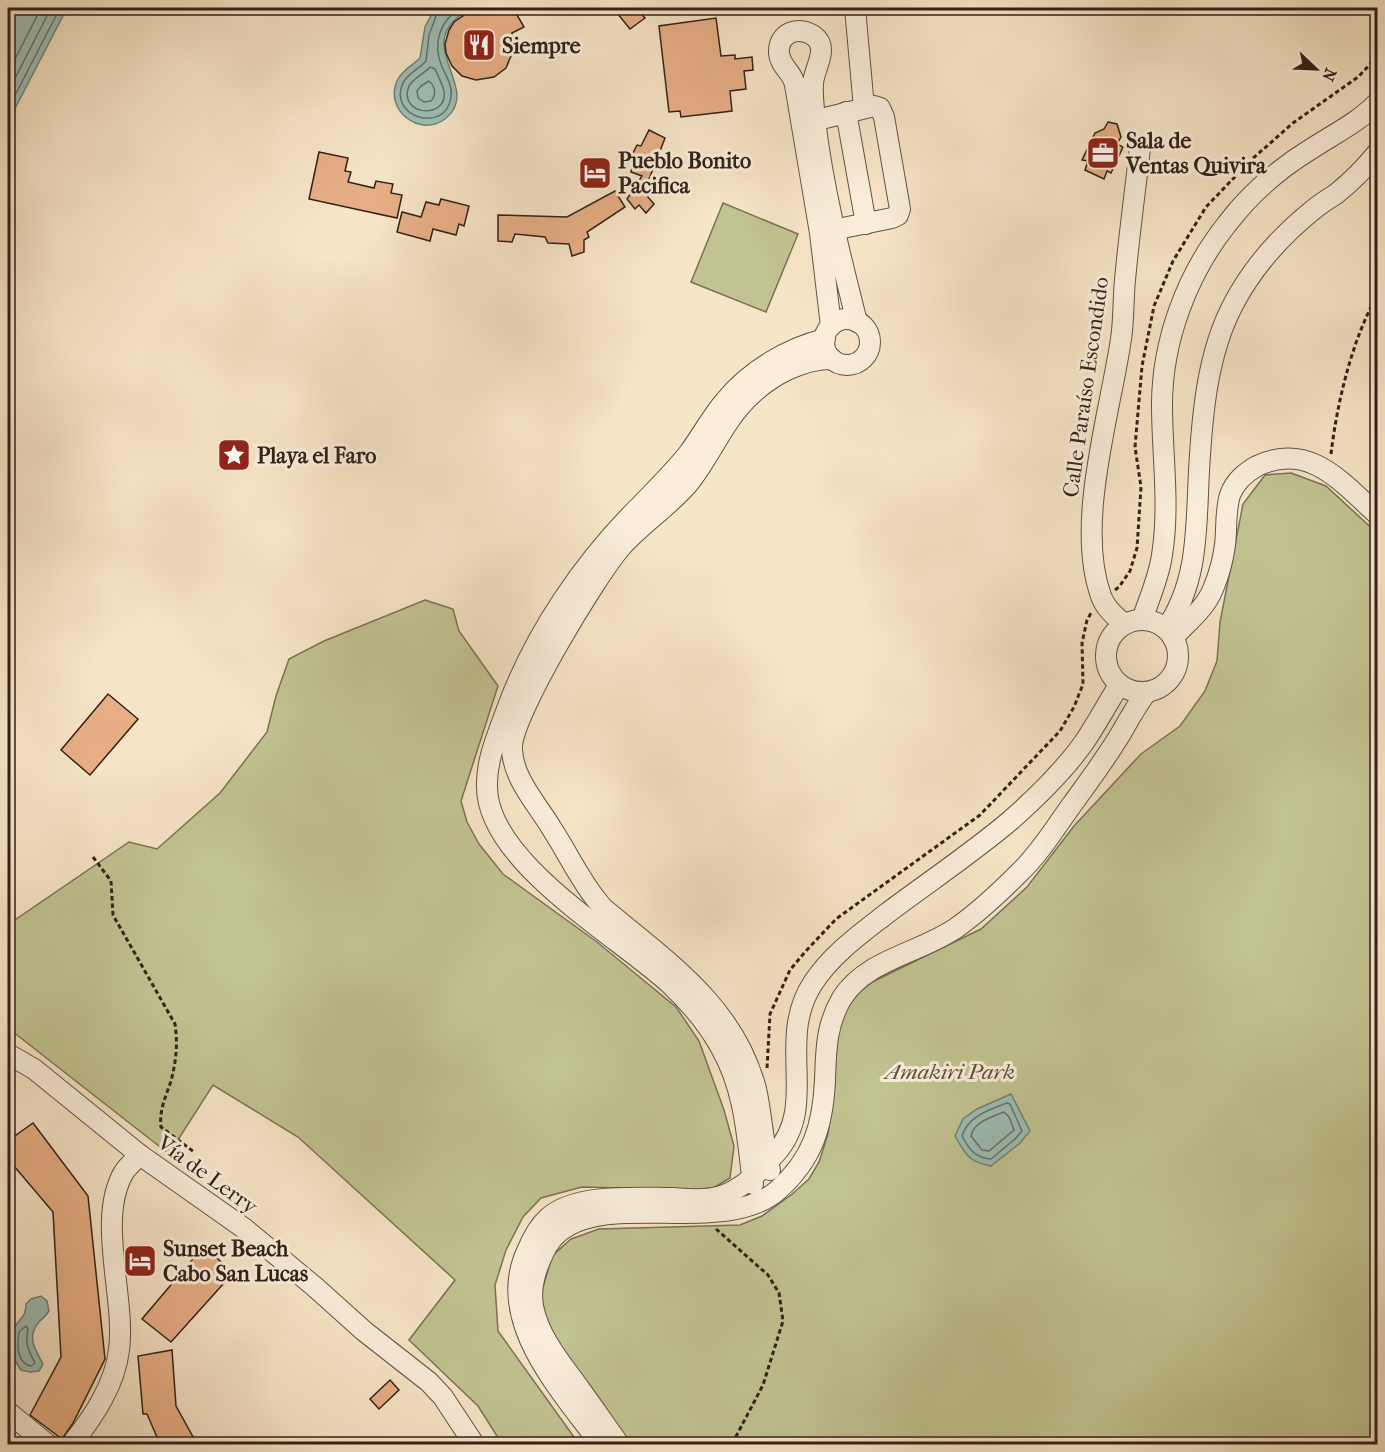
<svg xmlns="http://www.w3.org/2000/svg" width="1385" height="1452" font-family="'IM FELL French Canon',serif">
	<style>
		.green { fill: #c2c392; stroke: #797256; stroke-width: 1.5 }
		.water { fill: #9dbfb6; stroke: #718077; stroke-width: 1.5 }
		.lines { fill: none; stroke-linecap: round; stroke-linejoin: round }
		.shore { stroke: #667068; stroke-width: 1.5 }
		.building { fill: #e8af86; stroke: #302119; stroke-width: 1.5 }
		.minor-casing { stroke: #625244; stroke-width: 22 }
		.path { stroke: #302119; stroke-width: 3; stroke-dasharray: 4.5 3; stroke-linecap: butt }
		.minor { stroke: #faeedb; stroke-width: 20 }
		.labels { text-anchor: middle; stroke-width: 6; stroke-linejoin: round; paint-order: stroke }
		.poi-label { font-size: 22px; font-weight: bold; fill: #302119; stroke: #faeedb; text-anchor: start }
		.street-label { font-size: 22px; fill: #302119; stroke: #faeedb }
		.park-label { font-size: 22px; font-style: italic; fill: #5c523d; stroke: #faeedb }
	</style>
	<rect width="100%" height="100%" fill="#f7e5c7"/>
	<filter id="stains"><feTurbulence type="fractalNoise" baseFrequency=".00333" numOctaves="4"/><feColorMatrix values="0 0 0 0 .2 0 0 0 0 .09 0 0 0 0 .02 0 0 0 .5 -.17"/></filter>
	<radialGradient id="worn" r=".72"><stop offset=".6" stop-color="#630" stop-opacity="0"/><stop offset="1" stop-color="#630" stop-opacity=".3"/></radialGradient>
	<g class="green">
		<path d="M723,203L798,234L766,312L691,282Z"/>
		<path d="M1291,473L1326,486L1377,533V1444H624L558,1347L545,1320L540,1298L552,1256L571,1239L599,1229L740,1225L762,1216L791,1195L809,1179L819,1162L828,1134L833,1100L836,1047L840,1020L853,996L870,983L981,929L1027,887L1074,826L1141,754L1180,726L1205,691L1217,661L1220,622L1243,504L1265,475Z"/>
		<path d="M425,600L453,609L459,631L498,686L461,801L467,822L479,844L503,874L597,942L676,1007L699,1041L724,1110L734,1146L730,1178L710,1190L582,1187L541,1198L523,1217L506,1250L495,1285L498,1331L579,1444H502L478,1406L409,1340L455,1280L298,1137L213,1085L169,1154L8,1028V933L12,922L129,842L157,849L220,793L267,732L276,696L289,659L324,641Z"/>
	</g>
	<g class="water">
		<path d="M8,8H67L8,122Z"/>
		<path d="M435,8H481C474,11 464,12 457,18C418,50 482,90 445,119C420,138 384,110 397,81C402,70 412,66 420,58L425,27Z"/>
		<path d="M1011,1094L1030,1131L1020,1143L991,1166C969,1162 966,1155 955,1136L963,1119L977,1109Z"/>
		<path d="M41,1296L47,1301L49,1311C46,1316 43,1318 39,1322C26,1337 35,1349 43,1364L39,1371L30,1372L21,1370C13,1359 7,1342 14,1329C19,1317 26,1319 26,1304L31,1299Z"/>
	</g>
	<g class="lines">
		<g class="shore">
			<path d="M439,8L429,35L426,61C419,69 408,73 403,83C387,117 446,135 451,97C453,86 446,76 442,67C432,43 440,20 461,8"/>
			<path d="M430,67L435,69C438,76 442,83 444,91C448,121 397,115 409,86C413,78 424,74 430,67Z"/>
			<path d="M8,73L41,8"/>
			<path d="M429,81C435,86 437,95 431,101L424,102L418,98L417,91L421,86Z"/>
			<path d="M8,92L51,8"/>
			<path d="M8,109L60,8"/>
			<path d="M1007,1103L1010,1104L1022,1131L1015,1139L991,1159C975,1158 969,1149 962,1136C968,1116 989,1110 1007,1103Z"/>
			<path d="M1004,1112L1009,1117L1014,1130L989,1151L982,1150L971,1136C974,1122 991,1117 1004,1112Z"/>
			<path d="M26,1326L28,1329C25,1344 28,1350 35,1363L31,1366C16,1363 17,1345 19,1332Z"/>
		</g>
	</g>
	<g class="building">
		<path d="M485,8H513L524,27L512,33L513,51L506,68L494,77L476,80L462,76L452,66L446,53L445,44L449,30L454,22L466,14L483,11Z"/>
		<path d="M613,8H636L645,18L630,29Z"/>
		<path d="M716,18L721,56L735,55V59L752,57L753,70L744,71L746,89L730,91L732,111L681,117L680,111L669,112L659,26Z"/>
		<path d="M1108,122L1117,124L1121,137L1117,144L1123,147L1111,173L1107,171L1104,179L1085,170L1088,161L1082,160L1095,133L1104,129Z"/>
		<path d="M649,130L665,138L646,187L651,190L647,196L654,204L646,213L639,205L635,209L627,199L642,176L631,172L633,163L629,161L637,145L641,146Z"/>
		<path d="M319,152L348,158L345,171L351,172L348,182L374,188L376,181L393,184L391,193L402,195L397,218L309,199Z"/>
		<path d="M615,191L625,207L587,232L589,237L584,240V252L572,256L569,244L548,243L545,237L515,234L512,242L498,241V215L567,217Z"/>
		<path d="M441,199L469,206L464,226L459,224L456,235L433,229L430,241L397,232L402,212L421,217L426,202L439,205Z"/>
		<path d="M108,694L138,719L90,775L61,750Z"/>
		<path d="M33,1123L88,1196L105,1359L73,1423L62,1439L30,1415L61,1357L53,1212L8,1159V1141Z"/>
		<path d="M204,1246L233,1273L171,1342L142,1319Z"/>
		<path d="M172,1350L176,1406L197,1444H160L147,1414H143L138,1356Z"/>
		<path d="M390,1380L399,1390L379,1409L370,1399Z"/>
	</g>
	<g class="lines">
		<defs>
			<g id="minor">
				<path d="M855,8L864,108"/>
				<path d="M846,112L866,224"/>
				<path d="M805,123L874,106L880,108L884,117L900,209L898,215L892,218L823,232"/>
				<circle cx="847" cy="342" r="23"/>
				<path d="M831,326L820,233L795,85C793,72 780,67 779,53C778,33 798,25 814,36C830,48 814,68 813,83C812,95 814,108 815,120C823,188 840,255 857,322"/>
				<circle cx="1142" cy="656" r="36"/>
				<path d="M1142,620C1149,599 1159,577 1162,555C1170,505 1162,455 1162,405C1162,341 1187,274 1227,224C1249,195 1280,168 1311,149C1334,134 1359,122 1378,102"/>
				<path d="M1124,624C1115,616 1105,608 1101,596C1075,524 1110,414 1121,339C1124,320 1123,300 1125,280C1129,236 1135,192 1140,148"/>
				<path d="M1166,629C1199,581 1196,527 1199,471C1202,416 1207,353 1234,303C1253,267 1282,235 1313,210C1320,204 1328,199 1336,194C1351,182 1365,168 1378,152"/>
				<path d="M1173,638C1187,622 1205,609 1213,589C1219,575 1223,560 1225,545C1227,529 1225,511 1230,495C1235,481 1245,473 1257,466C1310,441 1342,483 1378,515"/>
				<path d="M8,1054L34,1069L140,1155L245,1229L315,1287L364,1331L429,1382L443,1397L474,1444"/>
				<path d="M770,1170C763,1144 762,1116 756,1089C734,1005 665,960 603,908L595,898C578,876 567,852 552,829C538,805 512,778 512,748C511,716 597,574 622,546C642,524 668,507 688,484C711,456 723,421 751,395C772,375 802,359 832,359"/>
				<path d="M753,1184C747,1137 745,1090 721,1048C708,1024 690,1003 670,984C619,937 487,862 487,787C486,760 498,734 507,709C534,635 584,561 640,506C656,489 673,473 688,454C701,437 711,417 725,401C749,371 788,348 825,339"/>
				<path d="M8,1412L47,1444"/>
				<path d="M72,1444C93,1417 115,1385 119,1350C126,1298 96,1219 124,1172C128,1166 135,1160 140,1155"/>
				<path d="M600,1444C562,1391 494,1321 527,1251C532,1239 539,1226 548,1218C575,1193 638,1198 673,1198C688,1199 703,1201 718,1197C742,1190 759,1172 775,1154C820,1105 775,1041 813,983C831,955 859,935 886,914C927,883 971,854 1011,820C1038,796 1067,768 1087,738C1098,721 1108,703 1119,685"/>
				<path d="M619,1444C606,1426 593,1407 580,1389C562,1364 539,1338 533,1306C530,1288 536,1268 544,1252C576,1178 720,1242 778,1190C813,1159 823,1125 825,1080C826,1050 826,1025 842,998C867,959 920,953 956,928C979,912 1000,892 1020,872C1040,853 1055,828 1071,806C1091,778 1112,751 1128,721C1134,711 1139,702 1146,693"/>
			</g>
		</defs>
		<use href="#minor" class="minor-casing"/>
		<g class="path">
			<path d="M1331,454C1337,403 1352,339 1378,294"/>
			<path d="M1115,590L1119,587L1130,571L1137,548L1141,487L1135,447L1142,366L1154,306L1173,261L1206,207L1251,160L1293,123L1358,77L1378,56"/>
			<path d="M93,857L111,881L113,915L175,1024C178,1044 176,1062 171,1081C166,1096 159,1110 161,1127L194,1152"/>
			<path d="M767,1068L770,1014L790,970L805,952L836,919L980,815L1060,731L1074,707L1083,684L1082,643L1087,620L1091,613"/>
			<path d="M716,1229L768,1275L779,1293L783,1321L763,1385L732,1444"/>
		</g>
		<use href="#minor" class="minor"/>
	</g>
	<defs>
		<symbol id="restaurant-square" viewBox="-11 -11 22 22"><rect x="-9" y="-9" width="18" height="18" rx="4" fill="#8f2418" stroke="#faeedb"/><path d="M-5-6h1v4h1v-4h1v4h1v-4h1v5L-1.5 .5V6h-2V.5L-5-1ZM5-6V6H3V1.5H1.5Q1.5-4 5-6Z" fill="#fff"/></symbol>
		<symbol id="office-square" viewBox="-11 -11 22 22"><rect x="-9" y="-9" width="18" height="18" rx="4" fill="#8f2418" stroke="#faeedb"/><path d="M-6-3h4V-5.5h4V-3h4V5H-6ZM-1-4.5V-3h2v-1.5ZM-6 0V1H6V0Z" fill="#fff"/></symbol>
		<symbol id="hotel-square" viewBox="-11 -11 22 22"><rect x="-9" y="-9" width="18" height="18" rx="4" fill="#8f2418" stroke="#faeedb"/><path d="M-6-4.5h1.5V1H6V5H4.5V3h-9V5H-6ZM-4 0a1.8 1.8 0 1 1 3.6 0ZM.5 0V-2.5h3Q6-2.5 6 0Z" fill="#fff"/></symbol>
		<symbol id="sight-square" viewBox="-11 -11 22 22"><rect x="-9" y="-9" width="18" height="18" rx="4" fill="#8f2418" stroke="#faeedb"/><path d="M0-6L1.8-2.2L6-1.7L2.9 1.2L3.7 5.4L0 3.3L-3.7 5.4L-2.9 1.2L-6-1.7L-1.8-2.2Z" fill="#fff"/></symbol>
	</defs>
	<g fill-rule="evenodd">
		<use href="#restaurant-square" x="460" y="26" width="38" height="38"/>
		<use href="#office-square" x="1084" y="134" width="38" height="38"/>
		<use href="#hotel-square" x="576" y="154" width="38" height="38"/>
		<use href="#sight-square" x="215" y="436" width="38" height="38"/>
		<use href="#hotel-square" x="121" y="1242" width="38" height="38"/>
	</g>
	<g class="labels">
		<g class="poi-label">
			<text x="502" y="53">Siempre</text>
			<text x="1126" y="148">Sala de<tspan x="1126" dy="25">Ventas Quivira</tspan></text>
			<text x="618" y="168">Pueblo Bonito<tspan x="618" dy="25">Pacifica</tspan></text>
			<text x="257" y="463">Playa el Faro</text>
			<text x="163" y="1256">Sunset Beach<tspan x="163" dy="25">Cabo San Lucas</tspan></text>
		</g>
		<g class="street-label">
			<text transform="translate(1085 387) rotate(-82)" y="8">Calle Paraíso Escondido</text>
			<text transform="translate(208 1174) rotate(36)" y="8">Vía de Lerry</text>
		</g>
		<g class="park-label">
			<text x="950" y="1079">Amakiri Park</text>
		</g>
	</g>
	<rect width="1385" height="1452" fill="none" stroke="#f7e5c7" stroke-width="30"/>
	<rect x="9" y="9" width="1367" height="1434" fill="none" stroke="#302119" stroke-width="3"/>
	<rect x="15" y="15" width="1355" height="1422" fill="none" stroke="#302119" stroke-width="1.5"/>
	<g transform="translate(1316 69) rotate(113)" stroke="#faeedb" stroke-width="4.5" paint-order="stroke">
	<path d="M0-4.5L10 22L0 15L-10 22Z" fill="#302119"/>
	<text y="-9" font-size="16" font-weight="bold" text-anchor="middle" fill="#302119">N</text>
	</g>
	<rect width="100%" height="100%" filter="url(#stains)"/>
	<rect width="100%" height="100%" fill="url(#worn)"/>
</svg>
